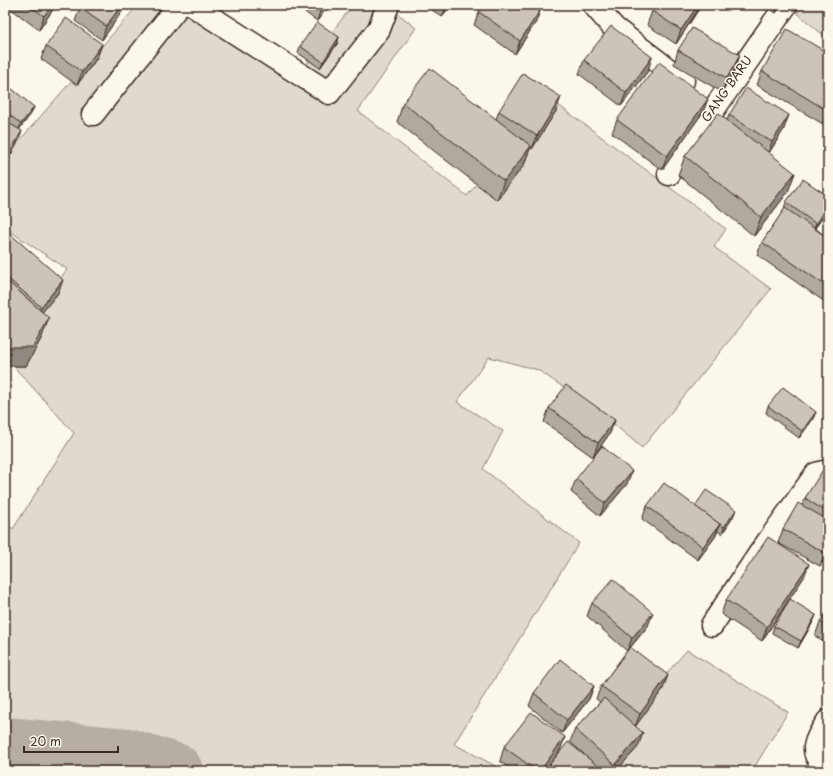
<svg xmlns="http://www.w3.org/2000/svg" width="833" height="776" font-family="'Playpen Sans',sans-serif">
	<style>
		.green { fill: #dfd9ce; stroke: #8d8276 }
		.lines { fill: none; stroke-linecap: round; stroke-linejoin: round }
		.river { stroke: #b6aea2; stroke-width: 56 }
		.minor-casing { stroke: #3b2a1e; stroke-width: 25 }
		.minor { stroke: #fbf7ec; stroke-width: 22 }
		.wall { fill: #afa99f; stroke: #3b2a1e }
		.shaded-wall { fill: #8f8982; stroke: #3b2a1e }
		.building { fill: #ccc4b9; stroke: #3b2a1e }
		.labels { text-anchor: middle; stroke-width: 3; stroke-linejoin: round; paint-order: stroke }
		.street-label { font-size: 12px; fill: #3b2a1e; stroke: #fbf7ec }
	</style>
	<rect width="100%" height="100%" fill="#fbf7ec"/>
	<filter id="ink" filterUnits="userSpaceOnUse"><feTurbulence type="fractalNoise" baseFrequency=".025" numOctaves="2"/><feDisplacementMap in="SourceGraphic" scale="8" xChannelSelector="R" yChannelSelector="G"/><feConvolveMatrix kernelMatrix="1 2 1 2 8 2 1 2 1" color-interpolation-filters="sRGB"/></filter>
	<g filter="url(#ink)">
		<g class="green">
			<path d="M138,5H185L297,76L353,5H387L416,28L358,111L467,196L546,96L726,229L714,247L771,289L642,448L597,410L538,370L489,357L457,402L503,431L483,469L579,543L454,744L505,771H192L194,768L83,738L5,741V521L13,529L74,433L5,357L67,269L5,228V157Z"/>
			<path d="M803,5H828V39L797,13Z"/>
			<path d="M687,650L788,712L752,771H581Z"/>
		</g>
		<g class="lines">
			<path class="river" d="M5,745L127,756L175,771"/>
			<defs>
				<g id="minor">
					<path d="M192,5L329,93L379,29L388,5"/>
					<path d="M594,5L614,28L683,81"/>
					<path d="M93,114L179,5"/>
					<path d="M669,174L786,5"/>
					<path d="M712,625L762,550L816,474L828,471"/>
					<path d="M828,721C816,738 806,754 828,767"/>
				</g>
			</defs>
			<use href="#minor" class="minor-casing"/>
			<use href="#minor" class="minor"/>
		</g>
		<g class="wall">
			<path d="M6,5H56L39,30Z"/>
			<path d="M82,5H125L123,10L102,40L75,21L80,8Z"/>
			<path d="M153,5H160L157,8Z"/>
			<path d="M295,5H329L317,21Z"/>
			<path d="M425,5H450L442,17Z"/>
			<path d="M763,5H781L776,13Z"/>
			<path d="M701,6L676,44L647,25L652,11Z"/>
			<path d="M479,12L536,22L515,54L474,25Z"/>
			<path d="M339,37L337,44L320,68L298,53L300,46Z"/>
			<path d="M102,44L97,58L77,85L41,59L46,46Z"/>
			<path d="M678,50L740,55L735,69L722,92L674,64Z"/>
			<path d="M828,53V115L823,124L757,85L762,71Z"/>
			<path d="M584,60L648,71L621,106L579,74Z"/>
			<path d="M5,95L34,107L31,114L19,129L17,144L5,165V121L7,122L5,120Z"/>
			<path d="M403,103L496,119L499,111H556L532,149L530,148L524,165L497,200L397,122Z"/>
			<path d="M703,112L662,170L612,133L617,120Z"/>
			<path d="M729,115L784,129L769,153L788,192L754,236L678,175L685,156L727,120Z"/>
			<path d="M786,202L828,211L815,228L828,238V304L757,255L762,242L785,209H784Z"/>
			<path d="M5,235L58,293L42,312V337L26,366H5Z"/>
			<path d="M768,406L813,419L799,438L766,413Z"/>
			<path d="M549,408L615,420L610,433L593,457L544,422Z"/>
			<path d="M828,466V552L820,566L778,543L783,529L802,506L805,498Z"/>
			<path d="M576,479L627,484L600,516L571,492Z"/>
			<path d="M647,506H695L733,517L722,534L718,531L715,537L698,560L642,519Z"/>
			<path d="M804,577L762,641L721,614L726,600Z"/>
			<path d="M592,603L648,626L630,648L663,689L635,726L638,747L616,771H548L550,764L545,771H513L500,761L504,747L560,751L550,764L584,754L570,742L575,729L600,702L596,699L601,686L627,651L587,616Z"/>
			<path d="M828,610V644L815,636L820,622Z"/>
			<path d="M816,615L813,622L798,648L772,633L774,626Z"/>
			<path d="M594,686L589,699L562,733L529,706L534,693Z"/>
		</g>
		<g class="shaded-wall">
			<path d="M52,5H56L39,30L44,16Z"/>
			<path d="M122,5H125L123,10L102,40L106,26Z"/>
			<path d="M324,5H329L317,21L321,8Z"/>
			<path d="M447,5H450L442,17Z"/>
			<path d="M698,5H701L676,44L681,30Z"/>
			<path d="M779,5H781L776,13Z"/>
			<path d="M541,9L536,22L515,54L520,41Z"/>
			<path d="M339,37L337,44L320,68L323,62Z"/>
			<path d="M102,44L97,58L77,85L82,72Z"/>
			<path d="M740,55L735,69L722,92L727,78Z"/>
			<path d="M652,57L648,71L621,106L626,93Z"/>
			<path d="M561,97L556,111L532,149L537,136Z"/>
			<path d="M708,99L703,112L662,170L667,156Z"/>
			<path d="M34,107L31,114L18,131L21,124Z"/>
			<path d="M828,110V115L823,124Z"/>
			<path d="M789,115L784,129L767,156L772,142Z"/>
			<path d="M22,131L17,144L5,165L10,152Z"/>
			<path d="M531,146L524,165L497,200L504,181Z"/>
			<path d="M795,173L788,192L754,236L761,217Z"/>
			<path d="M828,207V211L813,230L816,224Z"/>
			<path d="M63,280L58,293L36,320L41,307Z"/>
			<path d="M49,318L42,337L26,366H5V350L6,347Z"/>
			<path d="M816,412L813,419L799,438L802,431Z"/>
			<path d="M615,420L610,433L593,457L598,443Z"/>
			<path d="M632,471L627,484L600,516L605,503Z"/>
			<path d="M736,510L733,517L722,534L724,527Z"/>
			<path d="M720,524L715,537L698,560L703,547Z"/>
			<path d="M828,547V552L820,566L825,553Z"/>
			<path d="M809,564L804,577L762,641L767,627Z"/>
			<path d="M653,613L648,626L627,651L632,638Z"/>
			<path d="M816,615L813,622L798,648L801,641Z"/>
			<path d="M668,675L663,689L635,727L640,714Z"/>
			<path d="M594,686L589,699L562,733L567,720Z"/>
			<path d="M643,733L638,747L616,771H612L615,765Z"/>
			<path d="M565,737L560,751L545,771H540Z"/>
		</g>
		<g class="building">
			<path d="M29,5H52L44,16Z"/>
			<path d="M82,5H122L106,26L80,8Z"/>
			<path d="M318,5H324L321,8Z"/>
			<path d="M483,5H536L541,9L520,41L479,12Z"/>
			<path d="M656,5H698L681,30L652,11Z"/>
			<path d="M66,18L102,44L82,72L46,46Z"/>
			<path d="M317,22L339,37L323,62L300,46Z"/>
			<path d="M611,26L652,57L626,93L584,60Z"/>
			<path d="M692,28L740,55L727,78L678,50Z"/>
			<path d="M787,29L828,53V111L762,71Z"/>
			<path d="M659,62L708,99L667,156L617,120Z"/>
			<path d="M430,68L531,146L504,181L403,103Z"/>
			<path d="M523,73L561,97L537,136L499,111Z"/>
			<path d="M11,88L34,107L21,124L5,111V95Z"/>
			<path d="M746,88L789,115L772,142L729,115Z"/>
			<path d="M718,113L795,173L761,217L685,156Z"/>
			<path d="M5,121L22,131L10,152L5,149Z"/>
			<path d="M803,179L828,196V207L816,224L786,202Z"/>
			<path d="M785,208L828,238V287L762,242Z"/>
			<path d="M8,232L63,280L41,307L5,276V235Z"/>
			<path d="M5,279L49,318L33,347H5Z"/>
			<path d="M566,385L615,420L598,443L549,408Z"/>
			<path d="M783,387L816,412L802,431L768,406Z"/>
			<path d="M602,446L632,471L605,503L576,479Z"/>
			<path d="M826,465L828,466V513L805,498Z"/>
			<path d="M664,483L720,524L703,547L647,506Z"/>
			<path d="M706,490L736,510L724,527L695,506Z"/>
			<path d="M798,503L828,520V547L825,553L783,529Z"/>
			<path d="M768,537L809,564L767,627L726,600Z"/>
			<path d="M613,579L653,613L632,638L592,603Z"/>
			<path d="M790,599L816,615L801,641L774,626Z"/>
			<path d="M828,610V627L820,622Z"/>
			<path d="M630,647L668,675L640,714L601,686Z"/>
			<path d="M560,659L594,686L567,720L534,693Z"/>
			<path d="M604,698L643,733L615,765L575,729Z"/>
			<path d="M531,712L565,737L540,771H537L504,747Z"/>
			<path d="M568,742L604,771H558L550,764Z"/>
		</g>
	</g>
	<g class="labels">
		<g class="street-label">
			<text transform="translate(727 89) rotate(-55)" y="4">GANG BARU</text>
		</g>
	</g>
	<rect width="833" height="776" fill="none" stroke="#fbf7ec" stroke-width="20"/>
	<rect x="10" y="10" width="813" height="756" fill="none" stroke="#3b2a1e" stroke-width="1.5" filter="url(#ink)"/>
	<path d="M24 746v6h94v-6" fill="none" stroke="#3b2a1e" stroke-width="2"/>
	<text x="30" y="746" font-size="12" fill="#3b2a1e" stroke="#fbf7ec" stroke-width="3" paint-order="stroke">20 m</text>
</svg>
